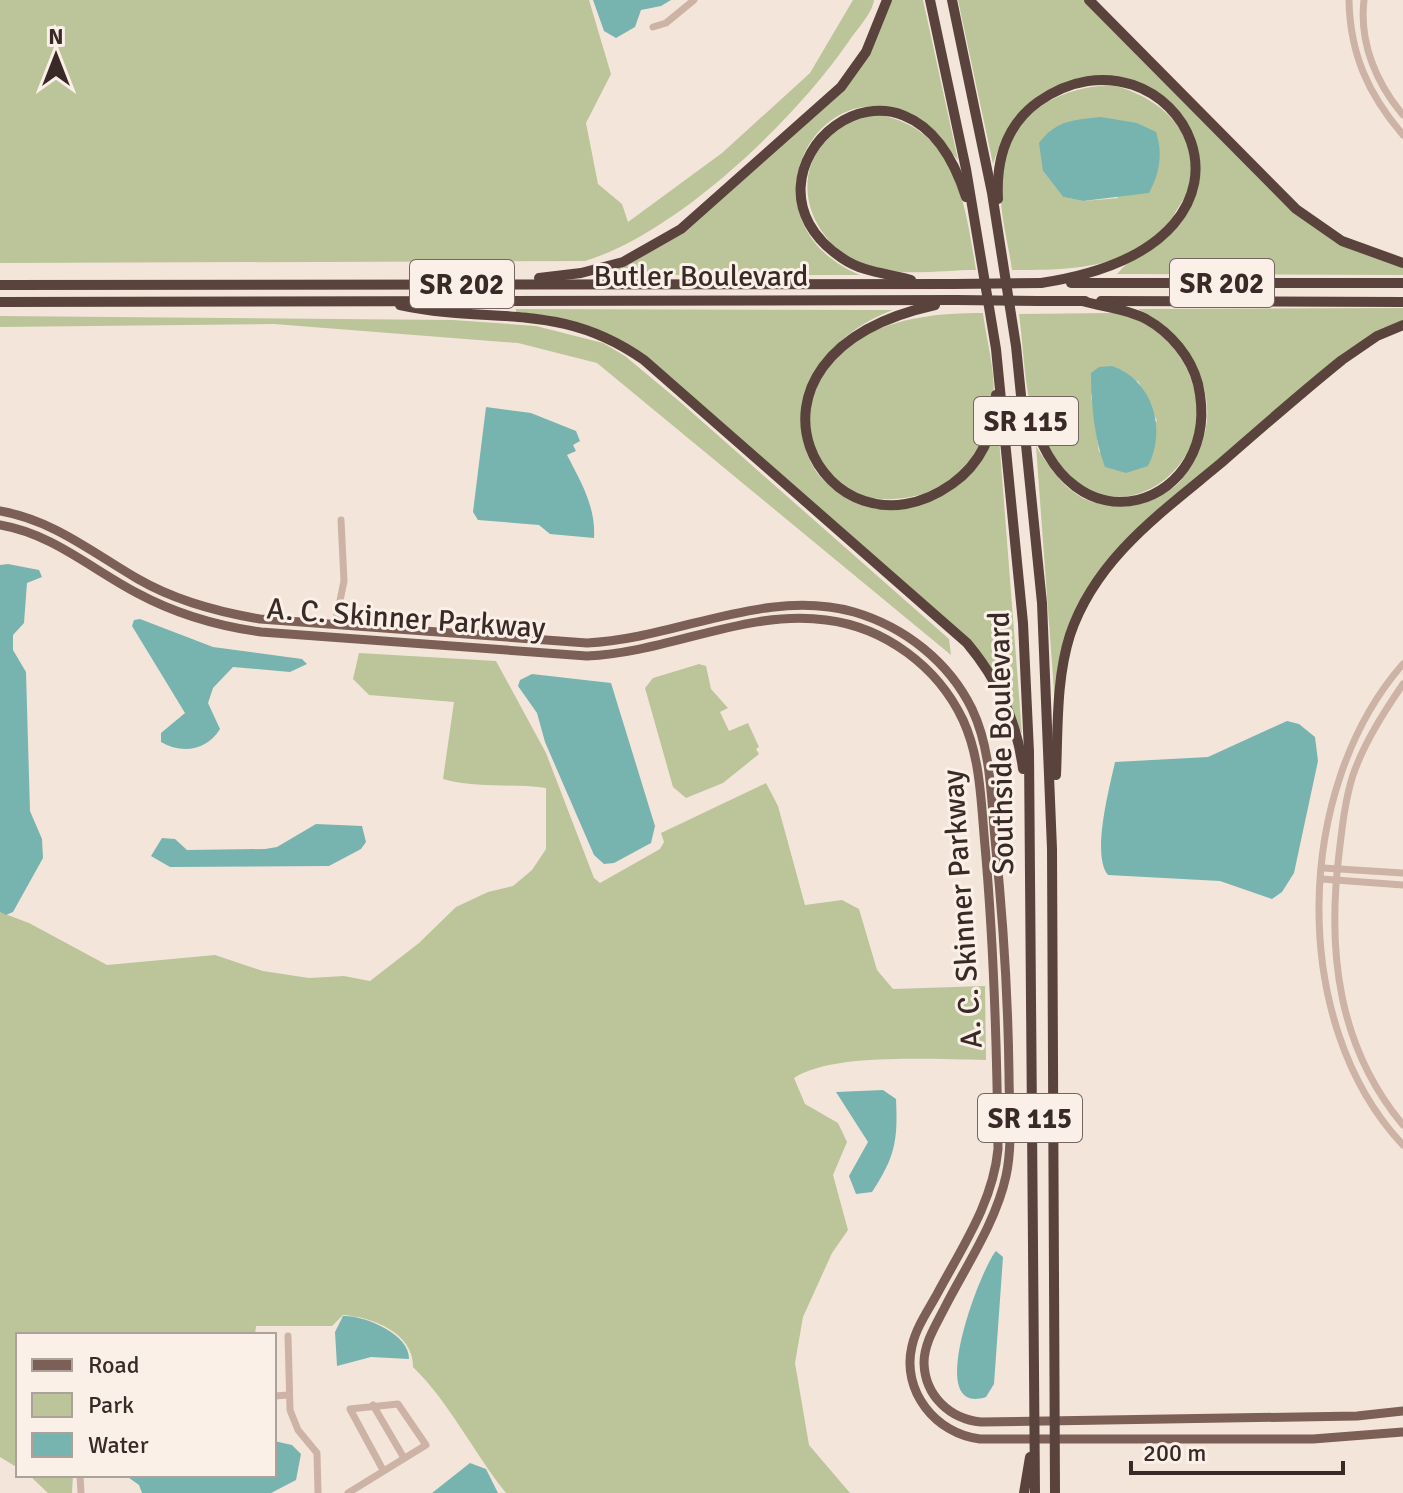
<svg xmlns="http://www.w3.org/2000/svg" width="1403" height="1493" font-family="Signika,sans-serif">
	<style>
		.green { fill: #bbc599; fill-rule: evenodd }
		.water { fill: #77b4af }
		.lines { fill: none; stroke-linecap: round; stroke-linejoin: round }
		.minor { stroke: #cdb3a5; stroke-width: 7 }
		.major { stroke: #7c5f57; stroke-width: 9 }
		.highway { stroke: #5a433d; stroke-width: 10 }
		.highway-bridge { stroke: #5a433d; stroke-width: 10 }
		.labels { text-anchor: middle; stroke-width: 6; stroke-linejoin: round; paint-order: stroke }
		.shield { fill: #fbf0e8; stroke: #736561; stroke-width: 2 }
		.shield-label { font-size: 28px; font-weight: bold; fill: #392a27 }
		.street-label { font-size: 30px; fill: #392a27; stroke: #fbf0e8 }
	</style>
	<rect width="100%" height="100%" fill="#f4e5db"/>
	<g class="green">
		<path d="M0,0H589L611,74L586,123L598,184L622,204L628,222L722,153L810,73L853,0H874C872,14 857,29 849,41C795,120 677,233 585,261L0,263Z"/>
		<path d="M890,0H923L958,160C946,148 938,131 921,121C818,56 733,222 860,275H598L628,265L674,238L847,84Z"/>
		<path d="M958,0H1084L1281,198L1356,251L1403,266V275L1117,274C1141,246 1174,240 1192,198C1240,88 1039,18 993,164Z"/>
		<path d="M1112,85C1159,97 1199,130 1190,184C1189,192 1181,203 1176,211C1169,225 1153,243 1138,250C1099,270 1055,270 1012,270C1008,242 999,212 1001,184C1003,119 1052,87 1112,85ZM1043,171L1119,198L1083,201L1063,197Z"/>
		<path d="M875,114C956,127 965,202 976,270C938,270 889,279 855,261C812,238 790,182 824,143C829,138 834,129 840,125C850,120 865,118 875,114Z"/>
		<path d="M1403,308V321L1386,328L1123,542L1082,601L1055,705L1036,446C1051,471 1075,506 1109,504C1119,504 1129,499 1139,496C1149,494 1166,492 1174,487C1183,481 1189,467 1195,457C1228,401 1190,335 1138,309Z"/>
		<path d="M516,309L893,310C862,321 830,344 815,375C792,418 799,480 852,498C861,501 873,500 882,501C906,503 925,504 947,492C971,480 989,449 998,425L1022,734L993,673L725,426L597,330L551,316L516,312Z"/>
		<path d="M983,313C987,344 998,379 992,410C988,433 976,464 955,478C923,501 868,510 836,481C792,440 806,366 859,338C899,317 939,313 983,313Z"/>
		<path d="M1113,313C1139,317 1163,332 1178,354C1252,462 1093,572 1037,428C1024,393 1024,350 1019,314ZM1138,381L1157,421L1099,452L1091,395Z"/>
		<path d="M0,316L453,320L536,326L603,343L625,356L679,401L949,639L951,655L597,363L518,343L274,324L0,327Z"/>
		<path d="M359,653L496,661L546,753L594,878L600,883L660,849L664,842L661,833L766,783L778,806L805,905L842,900L859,909L877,970L893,989L985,986L986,1060C936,1060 834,1052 794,1078L805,1104L838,1123L847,1142L833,1175L848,1230L832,1253L803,1317L795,1363L809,1445L850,1493H506C473,1452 450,1403 413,1367C414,1333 372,1317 343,1315L332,1326H256L255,1335H18V1468L0,1457V912L29,923L107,965L215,955L263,971L309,978L344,976L370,981L419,943L456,907L488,892L513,886L532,870L546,849V788C510,783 479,789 443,779L454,702L369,695L353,679Z"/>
		<path d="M699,664L706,666L711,689L728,708L720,712L729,731L748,723L759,747L756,749L759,754L723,783L686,798L673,787L645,688L653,678Z"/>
		<path d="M29,1475H73L72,1493H48Z"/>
	</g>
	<g class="water">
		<path d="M593,0H671L661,6L641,10L635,27L616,38L604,31Z"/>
		<path d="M1101,117L1137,123L1156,132C1163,153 1160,173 1149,193L1083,201L1063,197L1043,171L1039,143C1056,120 1074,120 1101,117Z"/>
		<path d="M1112,366C1153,380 1167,430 1148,466L1126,473L1105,467C1094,438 1091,404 1091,373L1099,367Z"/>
		<path d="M486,407L531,413L576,431L580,441L573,445L576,451L567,455C581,482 596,507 594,538L550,534L539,525L478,520L473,512Z"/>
		<path d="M8,564L39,570L42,577L27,583L24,623L13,635V650L26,672L30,811L42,839L43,858L13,912L6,915L0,912V565Z"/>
		<path d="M140,619L213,647L302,659L307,664L290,672L233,667L213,688L208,703L220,729C207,751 181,754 161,742V733L185,713L132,626L134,620Z"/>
		<path d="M532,674L611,683L655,826L651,843L614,863L604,864L594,855L545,742L537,713L518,686L520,680Z"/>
		<path d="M1287,721L1299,724L1315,737L1318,761L1294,873L1282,892L1272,899L1220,881L1108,875C1091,855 1110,786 1115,762L1208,757Z"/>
		<path d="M316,824L362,826L366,842L361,849L329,866L170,867L151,856L162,838L175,839L187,850L265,849L277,847Z"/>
		<path d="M883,1090L896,1099C898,1141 895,1157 872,1192L856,1194L849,1176L868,1142L836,1092Z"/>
		<path d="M996,1251L1003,1257L994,1384L986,1397C922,1418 982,1266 996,1251Z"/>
		<path d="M343,1316C364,1315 410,1334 409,1359L371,1357L337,1366L335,1332Z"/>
		<path d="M274,1441L292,1445L301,1454L296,1480L271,1493H142L139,1485L125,1475H274Z"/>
		<path d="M470,1463L486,1469L498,1493H432Z"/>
	</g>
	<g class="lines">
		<g class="minor">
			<path d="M1349,0C1350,54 1368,94 1403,135"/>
			<path d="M1364,0C1359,42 1376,83 1403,115"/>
			<path d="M653,27L666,23L694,0"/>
			<path d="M335,625L344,581L341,520"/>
			<path d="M1403,664C1294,788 1288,1023 1403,1145"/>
			<path d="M1403,684C1384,712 1364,743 1353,775C1345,800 1342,828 1339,854C1327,952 1338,1047 1403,1125"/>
			<path d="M1323,868L1403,873"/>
			<path d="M1322,879L1403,885"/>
			<path d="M288,1336L290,1410L298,1430L317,1453L318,1493"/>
			<path d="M274,1396L289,1395"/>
			<path d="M373,1405L404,1458"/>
			<path d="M80,1475L81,1493"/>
			<path d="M348,1493L426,1445L398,1404L350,1409L383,1470"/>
		</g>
		<g class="major">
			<path d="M0,511C53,520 93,553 138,579C176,601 218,612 260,619L587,643C676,639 765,587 854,612C905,627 949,662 972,709C991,749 991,796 995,839C1003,918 1008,995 1009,1074C1009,1107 1013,1144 1006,1176C996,1222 966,1266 945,1307C936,1325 924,1343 924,1363C925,1396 950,1419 981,1422L1357,1416L1403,1411"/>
			<path d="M0,525C53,534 91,569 137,593C176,614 217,626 261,632L587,656C667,653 746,609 826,620C885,627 938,667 963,720C981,759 981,804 985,846C994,947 997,1047 998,1149C993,1203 961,1249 936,1296C927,1312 916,1328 912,1346C901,1391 936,1434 980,1439H1313L1403,1432"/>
		</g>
		<g class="highway">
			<path d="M930,0L966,169L996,349L1023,623L1029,752L1035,1493"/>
			<path d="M952,0L992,193L1016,346L1042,603L1052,849L1055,1493"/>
			<path d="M1089,0L1296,209L1342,241L1403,263"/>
			<path d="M998,199C996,161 1006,125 1038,102C1171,8 1312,242 1041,283"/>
			<path d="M539,278L581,273L623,262L681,229L841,87L866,52L887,0"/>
			<path d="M911,280C887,273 864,273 842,258C718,175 906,9 966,197"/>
			<path d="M1071,283H1403"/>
			<path d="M0,285L953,284"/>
			<path d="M1038,301H1085"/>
			<path d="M1101,301L1403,302"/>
			<path d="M0,302L957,300"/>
			<path d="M400,305C491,325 560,300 644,360L967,643C998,680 1017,721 1023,769"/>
			<path d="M935,305C705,356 826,573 952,484C983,462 995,431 996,395"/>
			<path d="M1030,407C1066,563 1226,506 1198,384C1191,357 1171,333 1146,319C1127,309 1103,307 1082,301"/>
			<path d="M1056,775C1058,729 1056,679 1070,635C1096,558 1161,513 1221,463C1261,428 1301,393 1342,360L1377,336L1403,325"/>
			<path d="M1024,1493L1030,1457"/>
		</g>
		<g class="highway-bridge">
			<path d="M953,284L1041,283"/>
			<path d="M957,300L1038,301"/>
		</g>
	</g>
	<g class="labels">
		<g class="shield">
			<rect x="1170" y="259" width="104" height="48" rx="6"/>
			<rect x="410" y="260" width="104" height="48" rx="6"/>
			<rect x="974" y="397" width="104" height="48" rx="6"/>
			<rect x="978" y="1094" width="104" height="48" rx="6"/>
		</g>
		<g class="shield-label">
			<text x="1222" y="293">SR 202</text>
			<text x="462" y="294">SR 202</text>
			<text x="1026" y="431">SR 115</text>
			<text x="1030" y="1128">SR 115</text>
		</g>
		<g class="street-label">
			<text x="701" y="286">Butler Boulevard</text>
			<text transform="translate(406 618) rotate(4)" y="10">A. C. Skinner Parkway</text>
			<text transform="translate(1001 743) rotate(-91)" y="10">Southside Boulevard</text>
			<text transform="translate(962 909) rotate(-94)" y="10">A. C. Skinner Parkway</text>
		</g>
	</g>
	<rect x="16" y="1333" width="260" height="144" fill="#fbf0e8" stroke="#ada19b" stroke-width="2"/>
	<rect x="32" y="1359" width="40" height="12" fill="#7c5f57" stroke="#ada19b" stroke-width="2"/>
	<text x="88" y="1373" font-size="24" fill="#392a27">Road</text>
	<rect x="32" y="1393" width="40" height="24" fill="#bbc599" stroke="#ada19b" stroke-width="2"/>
	<text x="88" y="1413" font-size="24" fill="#392a27">Park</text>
	<rect x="32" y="1433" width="40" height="24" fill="#77b4af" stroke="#ada19b" stroke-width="2"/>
	<text x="88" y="1453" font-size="24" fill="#392a27">Water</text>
	<g transform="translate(56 56)" stroke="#fbf0e8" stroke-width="6" paint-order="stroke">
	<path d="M0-6L14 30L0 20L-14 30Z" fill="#392a27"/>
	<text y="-12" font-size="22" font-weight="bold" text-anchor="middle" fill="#392a27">N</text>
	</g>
	<path d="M1131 1461v12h212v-12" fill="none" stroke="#392a27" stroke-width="4"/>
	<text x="1143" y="1461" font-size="24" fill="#392a27" stroke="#fbf0e8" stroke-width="6" paint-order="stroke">200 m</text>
</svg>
